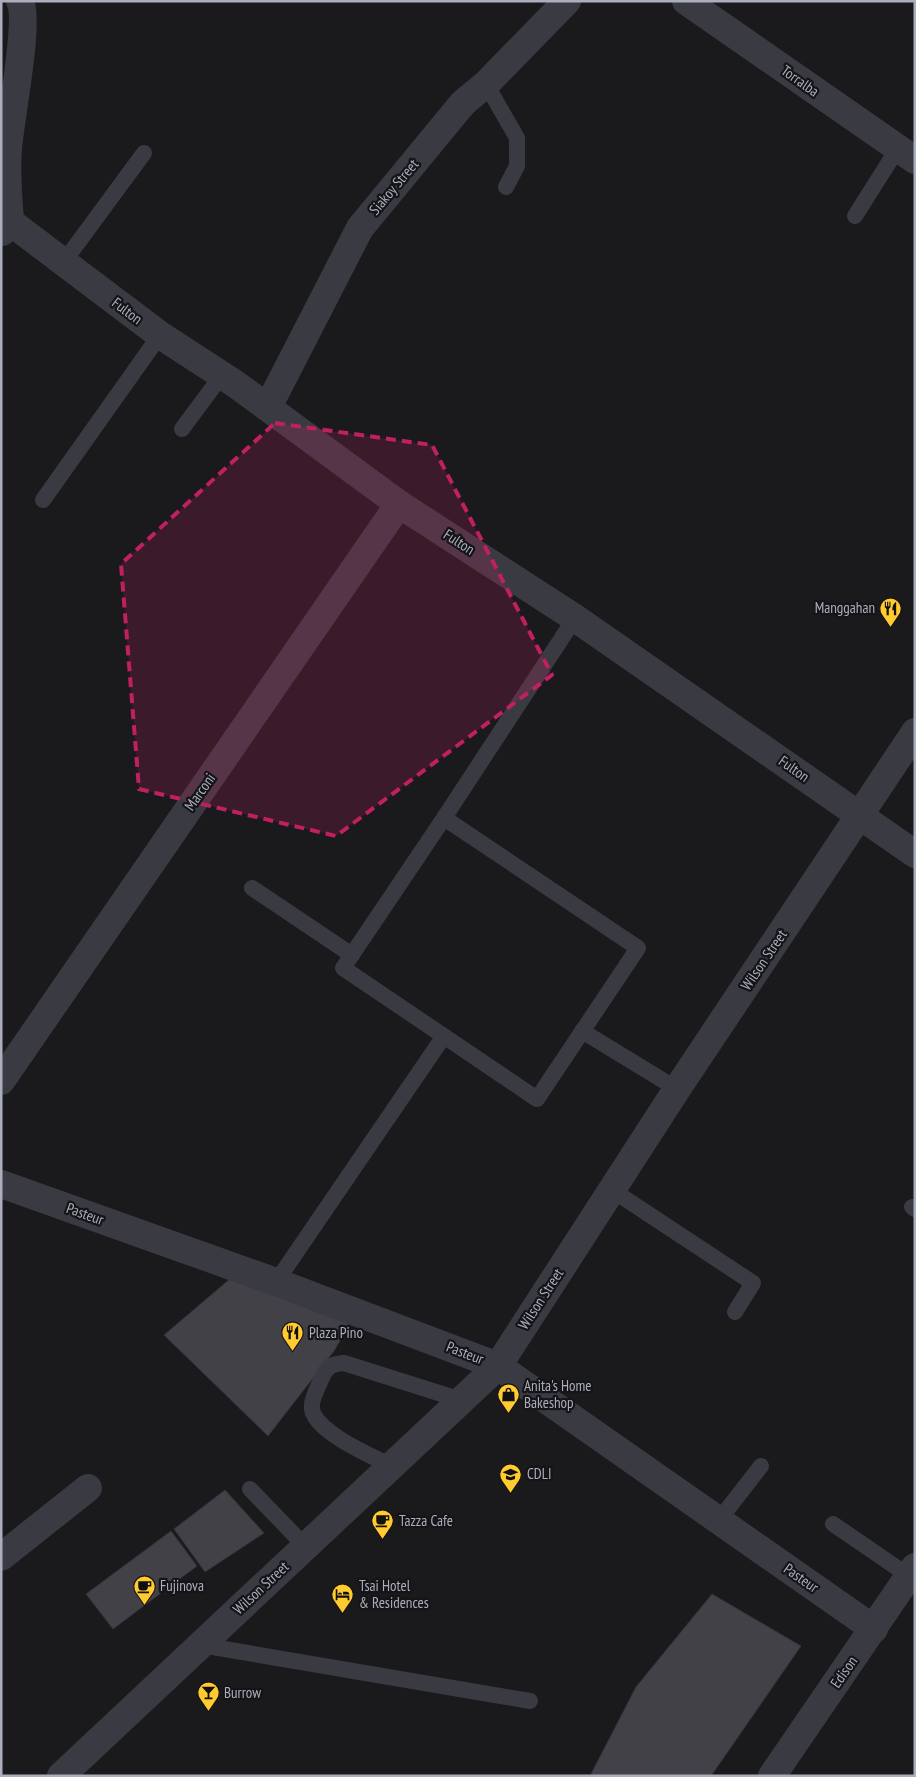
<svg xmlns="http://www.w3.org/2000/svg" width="916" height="1777" font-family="'PT Sans Narrow',sans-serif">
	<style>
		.building { fill: #414147; stroke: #343338 }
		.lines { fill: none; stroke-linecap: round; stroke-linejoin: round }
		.service { stroke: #3a3b42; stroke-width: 16 }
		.minor { stroke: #3a3b42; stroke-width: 28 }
		.marked { fill: #c12060; fill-opacity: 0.2; stroke: #c12060; stroke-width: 4; stroke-dasharray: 10 6; stroke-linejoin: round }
		.labels { text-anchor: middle; stroke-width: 4.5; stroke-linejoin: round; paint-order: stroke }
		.street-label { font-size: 15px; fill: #abafbd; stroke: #151417 }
		.poi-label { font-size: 15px; fill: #abafbd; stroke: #151417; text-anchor: start }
	</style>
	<rect width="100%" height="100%" fill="#1a1a1c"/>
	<g class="building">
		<path d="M237,1273L351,1321L334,1351L268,1436L164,1335Z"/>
		<path d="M225,1490L264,1533L205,1572L174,1529Z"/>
		<path d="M171,1531L197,1566L113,1629L86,1594Z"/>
		<path d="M712,1594L801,1646L711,1776H590L636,1687Z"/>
	</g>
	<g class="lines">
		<g class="service">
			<path d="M486,84L517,138V166L506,187"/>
			<path d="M855,216L898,148"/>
			<path d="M63,263L144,153"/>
			<path d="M182,429L222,375"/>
			<path d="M43,500L160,335"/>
			<path d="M444,818L638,948L537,1099L343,968L444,818L575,618"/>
			<path d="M252,888L352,955"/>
			<path d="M582,1031L677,1089"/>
			<path d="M612,1190L753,1283L735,1312"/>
			<path d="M912,1207L915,1209"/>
			<path d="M276,1282L444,1036"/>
			<path d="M391,1466C370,1455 325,1436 314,1415C308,1405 316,1392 320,1382C326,1368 329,1364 344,1363L461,1400"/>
			<path d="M250,1489L305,1546"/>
			<path d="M719,1520L761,1466"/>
			<path d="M833,1524L909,1576"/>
			<path d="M201,1645L530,1701"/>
		</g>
		<g class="minor">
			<path d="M686,1L915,160"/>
			<path d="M1,215L160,335L234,383L399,504L575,618L915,854"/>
			<path d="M2,232L10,221C8,197 6,173 8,149C10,120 30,21 20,1"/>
			<path d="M268,407L360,228L463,103L486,84L567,1"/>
			<path d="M1,1081L399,504"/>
			<path d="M1,1184L276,1282L498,1366L874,1629"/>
			<path d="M1,1557L88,1488"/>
			<path d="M61,1776L498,1366L677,1089L915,732"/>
			<path d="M772,1776L915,1567"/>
		</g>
	</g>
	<path class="marked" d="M275,423L432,445L552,675L336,836L139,789L121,564Z"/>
	<defs>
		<symbol id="restaurant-pin" viewBox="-11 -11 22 30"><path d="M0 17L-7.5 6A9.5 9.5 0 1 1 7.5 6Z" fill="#ffcb2f" stroke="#151417"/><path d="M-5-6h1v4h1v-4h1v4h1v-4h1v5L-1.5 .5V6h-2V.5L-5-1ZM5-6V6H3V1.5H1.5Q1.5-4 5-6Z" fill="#111"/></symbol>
		<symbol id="shop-pin" viewBox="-11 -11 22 30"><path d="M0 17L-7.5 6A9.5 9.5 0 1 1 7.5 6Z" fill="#ffcb2f" stroke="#151417"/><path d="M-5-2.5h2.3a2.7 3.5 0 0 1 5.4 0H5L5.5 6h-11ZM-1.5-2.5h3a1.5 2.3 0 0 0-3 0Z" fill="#111"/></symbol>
		<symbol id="school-pin" viewBox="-11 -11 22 30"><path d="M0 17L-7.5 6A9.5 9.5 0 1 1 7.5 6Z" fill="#ffcb2f" stroke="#151417"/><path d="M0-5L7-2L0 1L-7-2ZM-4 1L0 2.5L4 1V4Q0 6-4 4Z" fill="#111"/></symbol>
		<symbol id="cafe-pin" viewBox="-11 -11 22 30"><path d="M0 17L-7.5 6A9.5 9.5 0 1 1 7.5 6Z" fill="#ffcb2f" stroke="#151417"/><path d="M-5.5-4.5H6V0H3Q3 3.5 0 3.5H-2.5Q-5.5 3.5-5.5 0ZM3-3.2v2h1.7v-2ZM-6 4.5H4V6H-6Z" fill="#111"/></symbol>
		<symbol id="hotel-pin" viewBox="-11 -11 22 30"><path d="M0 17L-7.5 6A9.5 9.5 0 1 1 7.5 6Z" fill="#ffcb2f" stroke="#151417"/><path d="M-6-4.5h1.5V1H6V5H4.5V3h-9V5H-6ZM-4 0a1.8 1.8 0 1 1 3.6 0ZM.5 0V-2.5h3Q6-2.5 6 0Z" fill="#111"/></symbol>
		<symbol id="bar-pin" viewBox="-11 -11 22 30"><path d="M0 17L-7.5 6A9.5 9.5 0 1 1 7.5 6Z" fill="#ffcb2f" stroke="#151417"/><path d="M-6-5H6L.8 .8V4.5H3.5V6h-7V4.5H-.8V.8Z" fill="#111"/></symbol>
	</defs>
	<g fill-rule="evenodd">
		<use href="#restaurant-pin" x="878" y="596" width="25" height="34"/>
		<use href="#restaurant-pin" x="280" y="1320" width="25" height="34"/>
		<use href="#shop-pin" x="496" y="1382" width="25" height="34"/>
		<use href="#school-pin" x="498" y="1462" width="25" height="34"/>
		<use href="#cafe-pin" x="370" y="1508" width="25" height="34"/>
		<use href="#cafe-pin" x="132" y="1574" width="25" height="34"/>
		<use href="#hotel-pin" x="330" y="1582" width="25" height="34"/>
		<use href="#bar-pin" x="196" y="1680" width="25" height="34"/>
	</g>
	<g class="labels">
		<g class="street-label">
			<text transform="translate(800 81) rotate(35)" y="5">Torralba</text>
			<text transform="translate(394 187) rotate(-50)" y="5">Siakoy Street</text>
			<text transform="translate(127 311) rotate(37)" y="5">Fulton</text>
			<text transform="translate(459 542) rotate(33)" y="5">Fulton</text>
			<text transform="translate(794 769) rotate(35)" y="5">Fulton</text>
			<text transform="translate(200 792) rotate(-55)" y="5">Marconi</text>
			<text transform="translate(764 960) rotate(-56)" y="5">Wilson Street</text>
			<text transform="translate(85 1214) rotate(20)" y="5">Pasteur</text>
			<text transform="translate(541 1299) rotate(-57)" y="5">Wilson Street</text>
			<text transform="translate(465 1353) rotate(21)" y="5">Pasteur</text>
			<text transform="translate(801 1578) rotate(35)" y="5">Pasteur</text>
			<text transform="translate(261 1588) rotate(-43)" y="5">Wilson Street</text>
			<text transform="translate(844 1672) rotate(-55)" y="5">Edison</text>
		</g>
		<g class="poi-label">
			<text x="875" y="613" text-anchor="end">Manggahan</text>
			<text x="309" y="1338">Plaza Pino</text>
			<text x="524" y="1391">Anita's Home<tspan x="524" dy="17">Bakeshop</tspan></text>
			<text x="527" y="1479">CDLI</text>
			<text x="399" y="1526">Tazza Cafe</text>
			<text x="160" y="1591">Fujinova</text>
			<text x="359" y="1591">Tsai Hotel<tspan x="359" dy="17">&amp; Residences</tspan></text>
			<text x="224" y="1698">Burrow</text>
		</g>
	</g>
	<rect width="916" height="1777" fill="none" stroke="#abafbd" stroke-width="5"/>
</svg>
